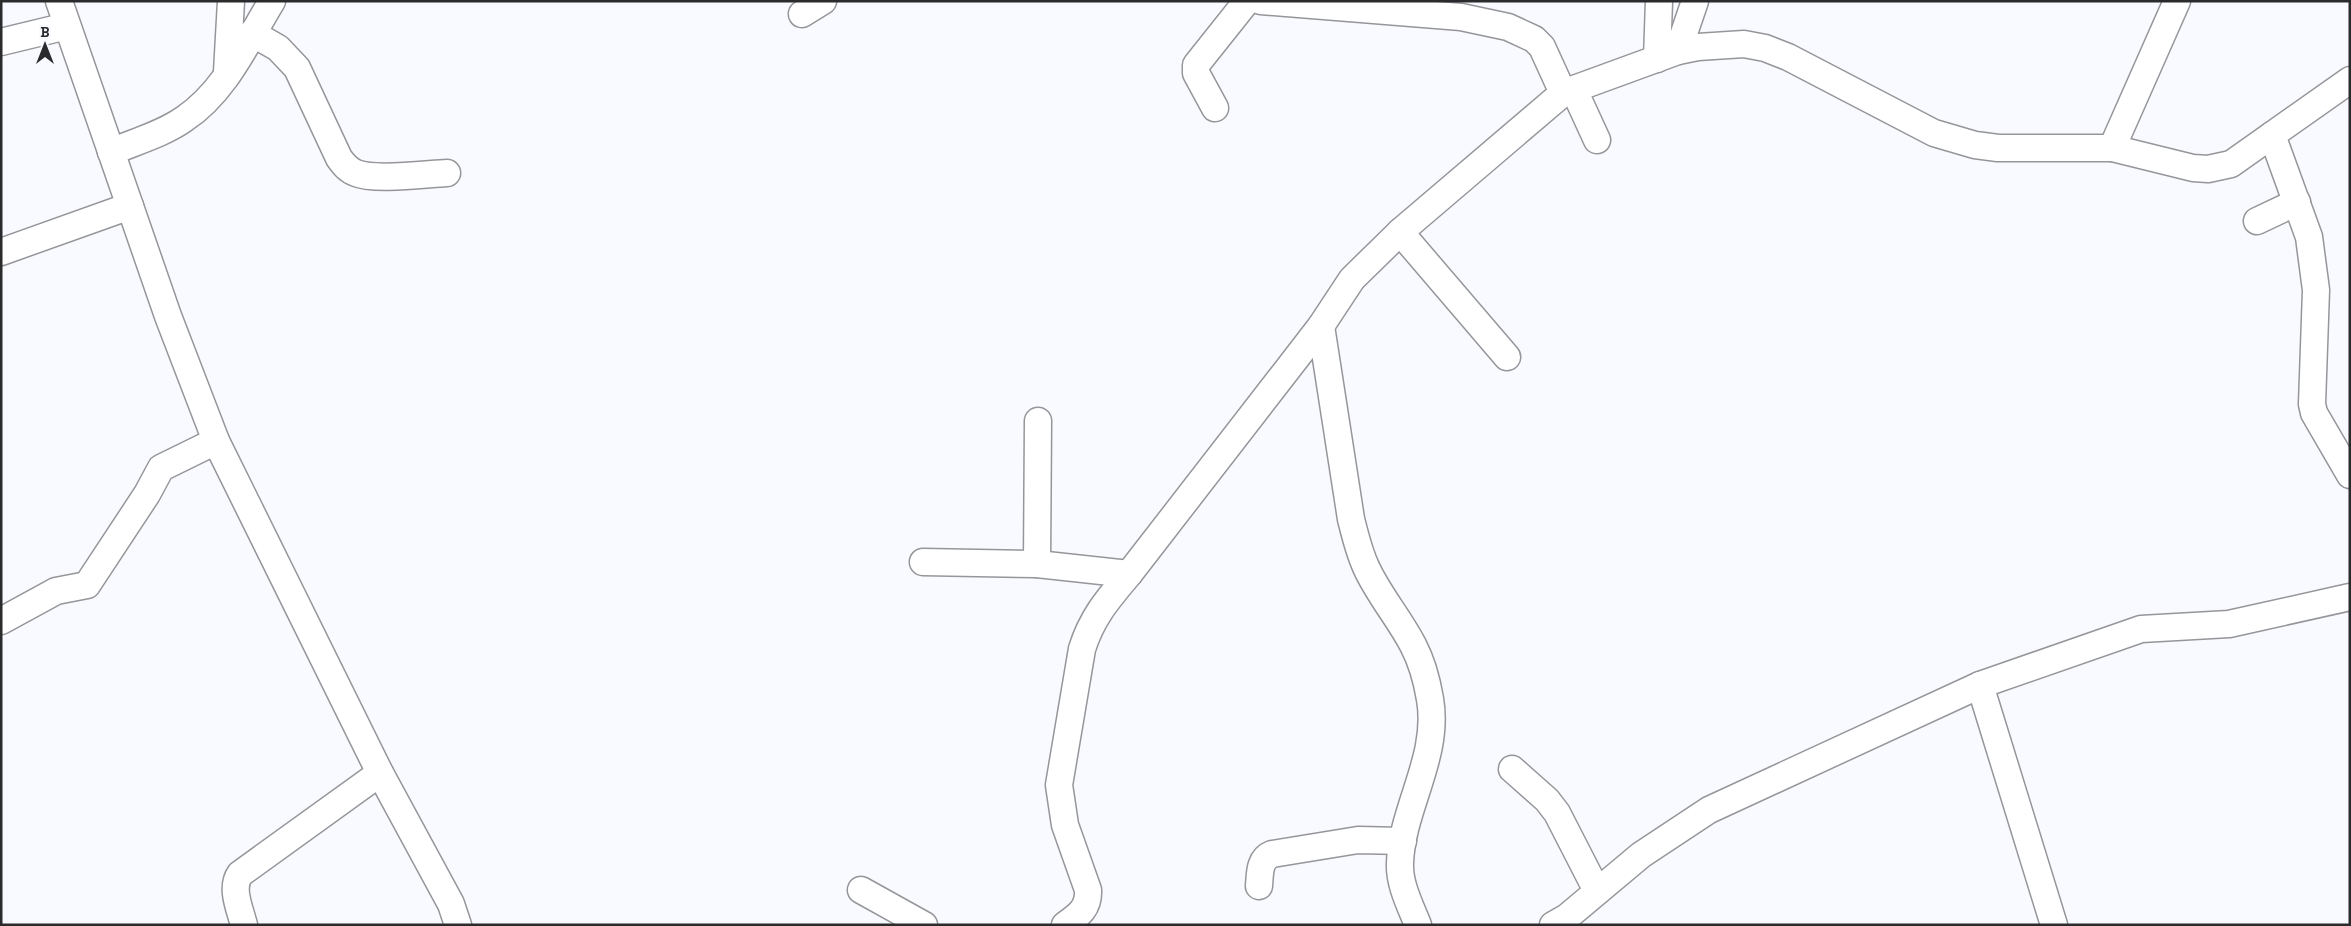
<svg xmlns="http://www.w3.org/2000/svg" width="2351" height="926" font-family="'Space Grotesk',sans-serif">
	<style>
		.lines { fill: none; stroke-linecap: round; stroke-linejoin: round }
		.minor-casing { stroke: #95969a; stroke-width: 29 }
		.minor { stroke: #fff; stroke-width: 26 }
	</style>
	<rect width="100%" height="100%" fill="#f9faff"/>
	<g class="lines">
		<defs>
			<g id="minor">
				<path d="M59,1L168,316L216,441L380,773L451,904L458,925"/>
				<path d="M1261,1L1461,17L1508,27L1534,39L1542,47L1563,93"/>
				<path d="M802,14L823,1"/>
				<path d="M252,33L278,48L297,68L339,158C344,165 348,170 356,173C374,181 426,174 447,173"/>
				<path d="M1,42L67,26"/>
				<path d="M1678,51L1695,1"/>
				<path d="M1657,59L1659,1"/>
				<path d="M227,72L231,1"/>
				<path d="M2350,80L2272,135L2309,237L2316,290L2312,404L2314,413L2350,475"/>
				<path d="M1574,90L1597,140"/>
				<path d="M1215,108L1196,73V65L1247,1"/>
				<path d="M2112,148L2177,1"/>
				<path d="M111,152C134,142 163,134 184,119C225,92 247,42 272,1"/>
				<path d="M2257,221L2297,202"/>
				<path d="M1400,232L1507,357"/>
				<path d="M1,252L130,206"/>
				<path d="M1321,326L1351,519C1355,535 1359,552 1366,567C1378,594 1399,618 1413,645C1422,662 1427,681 1430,699C1440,757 1402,807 1400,863C1399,884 1410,905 1418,925"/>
				<path d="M923,562L1037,564L1129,574"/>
				<path d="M1037,564L1038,421"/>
				<path d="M1,621L56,591L87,585L147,494L161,468L216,441"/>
				<path d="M1980,685L2054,925"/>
				<path d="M1512,769L1547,800L1557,813L1597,891"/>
				<path d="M1259,886C1260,874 1259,859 1272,854L1358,840L1403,841"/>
				<path d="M861,890L924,925"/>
				<path d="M244,925C240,909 230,888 240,874L380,773"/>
				<path d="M1065,925C1079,915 1089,908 1088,890L1065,825L1059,785L1082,649C1092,617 1108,599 1129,574L1321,326L1352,279L1400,232L1563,93L1678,51L1698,47L1744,44L1765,48L1788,57L1934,133L1975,145L1998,148H2112L2193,168L2208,169L2231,164L2272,135"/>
				<path d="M1553,925L1567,917L1641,855L1709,810L1980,685L2141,629L2229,624L2350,597"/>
			</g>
		</defs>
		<use href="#minor" class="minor-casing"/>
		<use href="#minor" class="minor"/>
	</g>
	<rect width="2351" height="926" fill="none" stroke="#2a2b2c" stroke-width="5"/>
	<g transform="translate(45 45)" stroke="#f9faff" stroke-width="4" paint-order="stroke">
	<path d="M0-4L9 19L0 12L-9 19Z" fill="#2a2b2c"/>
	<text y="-8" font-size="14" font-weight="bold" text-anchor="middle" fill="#2a2b2c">B</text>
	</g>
</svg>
